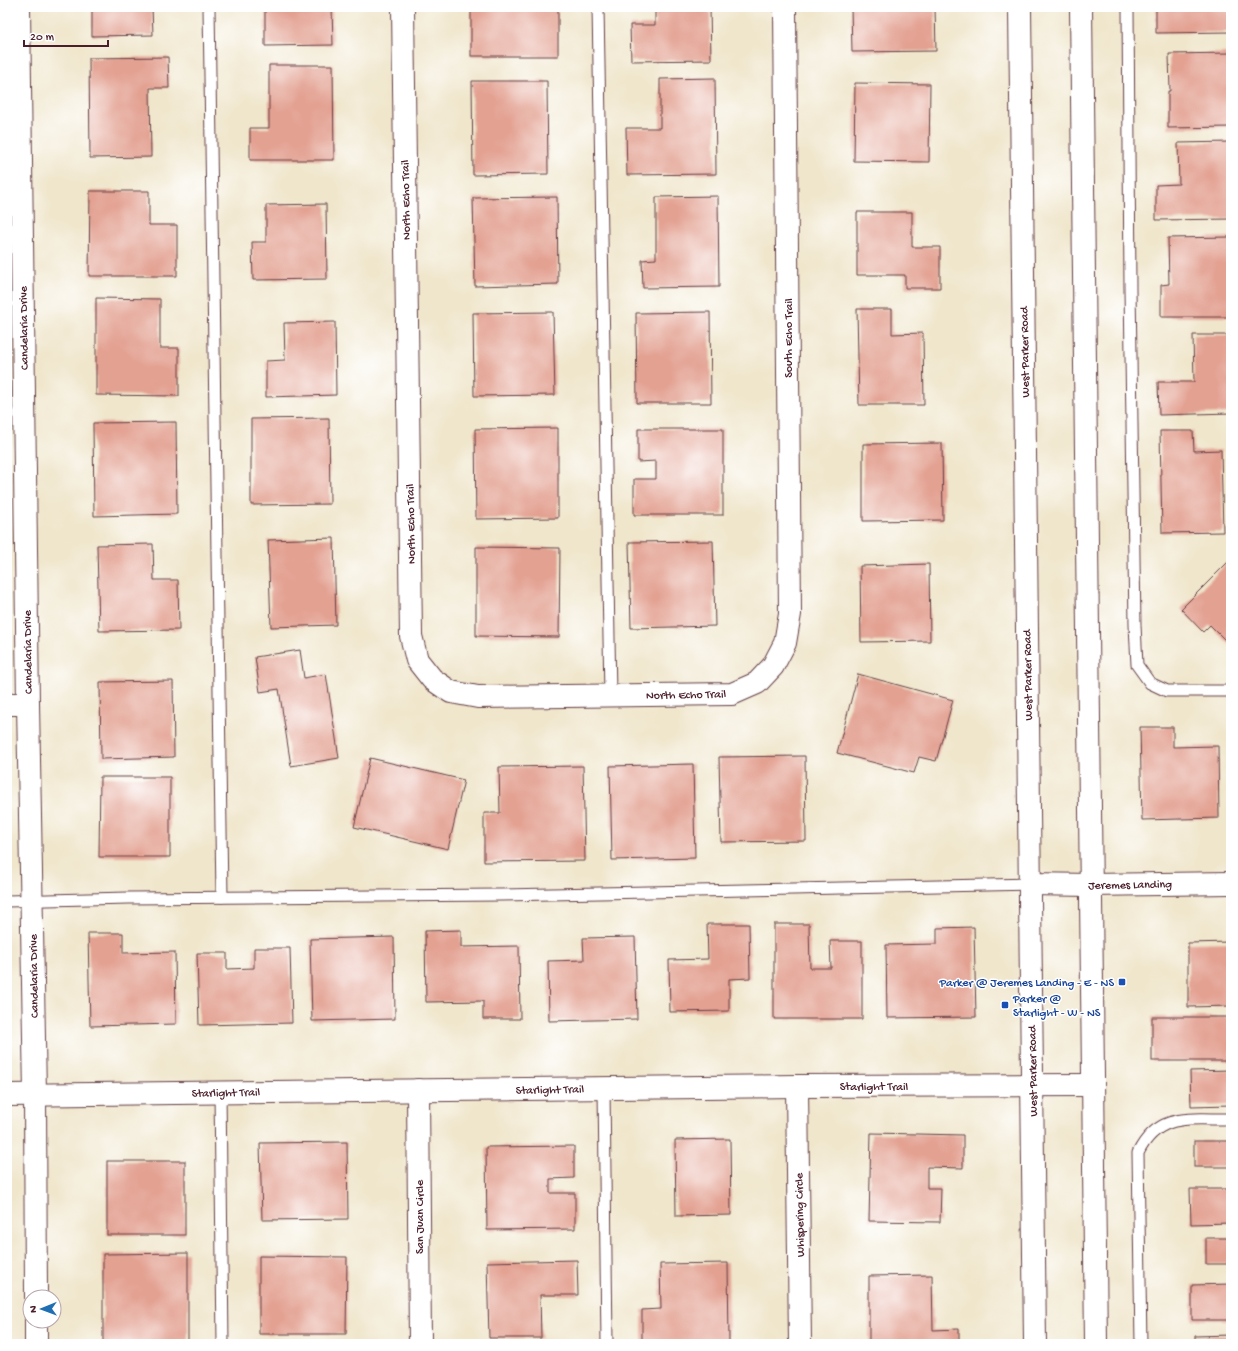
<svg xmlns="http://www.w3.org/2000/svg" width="1238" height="1351" font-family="'Gochi Hand',sans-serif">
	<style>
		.building { fill: #e3a192 }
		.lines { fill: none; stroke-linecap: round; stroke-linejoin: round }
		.lane-casing { stroke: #633d43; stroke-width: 13 }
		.street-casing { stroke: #633d43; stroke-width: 24 }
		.secondary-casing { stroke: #633d43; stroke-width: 24 }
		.lane { stroke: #fff; stroke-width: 11 }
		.street { stroke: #fff; stroke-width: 22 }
		.secondary { stroke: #fff; stroke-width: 22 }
		.transit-dot { fill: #1a4fb4; stroke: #fff; stroke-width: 1.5 }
		.labels { text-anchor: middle; stroke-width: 3; stroke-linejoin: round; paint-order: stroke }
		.street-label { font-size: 12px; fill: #4a1f2b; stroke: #fff }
		.transit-label { font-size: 12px; fill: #164399; stroke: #fff; text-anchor: end }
	</style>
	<rect width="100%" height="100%" fill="#fff"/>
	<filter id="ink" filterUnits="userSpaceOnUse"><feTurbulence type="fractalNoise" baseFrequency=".025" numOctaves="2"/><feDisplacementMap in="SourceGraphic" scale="8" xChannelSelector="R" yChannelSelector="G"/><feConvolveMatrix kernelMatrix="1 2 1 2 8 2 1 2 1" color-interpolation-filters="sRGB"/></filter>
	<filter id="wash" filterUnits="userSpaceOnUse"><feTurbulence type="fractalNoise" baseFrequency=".012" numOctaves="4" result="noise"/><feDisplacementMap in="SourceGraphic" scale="16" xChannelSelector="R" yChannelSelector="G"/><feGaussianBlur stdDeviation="0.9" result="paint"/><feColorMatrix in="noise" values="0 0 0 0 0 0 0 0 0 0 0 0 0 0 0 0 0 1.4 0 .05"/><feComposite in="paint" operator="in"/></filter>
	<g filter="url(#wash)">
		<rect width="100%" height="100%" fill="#f0e6cc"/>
		<g id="blocks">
			<g class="building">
				<path d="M92,7H152L153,35L92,36Z"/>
				<path d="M265,7H332L333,45L265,46Z"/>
				<rect x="471" y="7" width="87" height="49"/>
				<path d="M655,7H710L711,60L631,61L630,25H655Z"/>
				<path d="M851,7H935L936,51L852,52Z"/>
				<path d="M1156,7H1231V32L1156,33Z"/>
				<path d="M1231,53V127L1168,128V91H1170L1169,54Z"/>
				<path d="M168,57L169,88H150L151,157L90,158L89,58Z"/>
				<path d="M269,65H333L334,160H250V128H269Z"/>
				<path d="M715,78L716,174L627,175L626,128H660V79Z"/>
				<path d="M472,81H547L548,174L473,175Z"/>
				<path d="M855,83L930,84L929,162L854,161Z"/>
				<path d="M1231,142V219L1156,220V185L1179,184L1178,143Z"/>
				<path d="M90,191H149V225H177V276H89Z"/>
				<path d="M718,196L719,287L643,288L642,260L656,259V197Z"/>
				<path d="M557,197L558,284L475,286L473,198Z"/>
				<path d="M326,204L327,279L253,280L252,242H266V205Z"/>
				<path d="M857,212H912V247H940V288H905V275H857Z"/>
				<path d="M1231,237V317H1161V285L1169,284L1168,238Z"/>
				<path d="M96,298L160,299V348H179V396L96,395Z"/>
				<path d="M857,309H892V334L923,333L924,405H859Z"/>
				<path d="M553,312L555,395L474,396L473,313Z"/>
				<path d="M710,312L711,403H637L636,313Z"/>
				<path d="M335,322L336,395L266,397V361L285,360L284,323Z"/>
				<path d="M1193,335H1231V413L1159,415L1158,382H1194Z"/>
				<path d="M329,418L330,504L251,505V419Z"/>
				<path d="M176,422L177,514L94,516L93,423Z"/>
				<path d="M558,428V518L476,519L475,429Z"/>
				<path d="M638,429H723V515H634V479H656V461L638,462Z"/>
				<path d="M1160,431H1193L1194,451L1221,450L1223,532L1162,533Z"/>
				<path d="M942,443L943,520L863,521V444Z"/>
				<path d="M334,538L336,625L271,627L268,540Z"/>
				<path d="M713,541L715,626L631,628L629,542Z"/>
				<path d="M153,544L154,580H178L179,630L99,631L97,545Z"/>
				<path d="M476,547L560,548L559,637L476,636Z"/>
				<path d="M1231,559V646L1210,625L1203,632L1181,609Z"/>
				<path d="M929,564L930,641L861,642L860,566Z"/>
				<path d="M300,650L304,678L326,674L339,758L291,766L279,689L260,692L255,657Z"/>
				<path d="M858,674L953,700L936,761L919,757L914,773L837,753Z"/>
				<path d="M173,681L174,757L101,759L100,682Z"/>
				<path d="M1140,727H1173V747L1218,746L1219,818L1142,820Z"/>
				<path d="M805,756L806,841L721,842L719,757Z"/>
				<path d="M370,758L464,780L448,849L354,827Z"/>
				<path d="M693,764L695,858L612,860L610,766Z"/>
				<path d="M583,766L585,861L484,862V813H500L499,767Z"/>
				<path d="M100,777H170V857H99Z"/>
				<path d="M707,924H749L750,978L729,979V1011L670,1012L669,960L708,959Z"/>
				<path d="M774,924H809L810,968H831L830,941H862V1019H774Z"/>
				<path d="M974,927L976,1017L887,1018L886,945L937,944V928Z"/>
				<path d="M461,930V947L519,946L520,1019H483V1001L426,1002L425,931Z"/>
				<path d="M88,933H123V953L175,952L176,1024L90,1026Z"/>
				<path d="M394,937L395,1019L312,1021L310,939Z"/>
				<path d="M635,937L637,1019L549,1021L548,961L584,960L583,938Z"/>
				<path d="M1231,942V1006L1188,1007V943Z"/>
				<path d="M254,948H290L292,1023L199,1025L197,953H227V969L254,968Z"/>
				<rect x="1152" y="1017" width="79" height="44"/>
				<path d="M1231,1070V1105L1191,1106L1190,1071Z"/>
				<path d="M871,1133L963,1135V1168L927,1167V1188H941L940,1222L869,1221Z"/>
				<path d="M730,1139L731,1215L676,1216L675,1140Z"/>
				<rect x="1194" y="1141" width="37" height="26"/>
				<path d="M347,1142L348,1219L262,1220L260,1143Z"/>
				<path d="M574,1146V1178L550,1179V1193H575V1229L487,1230L486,1147Z"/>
				<rect x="107" y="1161" width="78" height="74"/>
				<path d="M1190,1189H1231V1223L1191,1224Z"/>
				<rect x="1206" y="1238" width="25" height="26"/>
				<path d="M188,1253V1344H103V1254Z"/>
				<path d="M259,1256L347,1257L346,1334H259Z"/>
				<path d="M577,1260L578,1295H540L541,1338H489L487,1262Z"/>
				<path d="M728,1263L729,1342L642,1344V1310L661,1309L660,1264Z"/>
				<path d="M932,1275L933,1330L959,1329V1344H869V1276Z"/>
				<path d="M1231,1284V1320H1192V1285Z"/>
				<path d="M1231,1335V1344H1195V1336Z"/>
			</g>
		</g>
	</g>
	<g filter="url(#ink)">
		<use href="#blocks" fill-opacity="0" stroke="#633d43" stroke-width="1"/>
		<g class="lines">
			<defs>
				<g id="lane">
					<path d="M209,7L222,897"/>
					<path d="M598,7L610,695"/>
					<path d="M1128,7L1130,289L1135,625L1137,665L1150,683L1167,691H1231"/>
					<path d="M7,901L128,898L501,895L1030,884"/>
					<path d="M604,1088L607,1344"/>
					<path d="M220,1092L223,1344"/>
					<path d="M1141,1344L1138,1153C1159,1111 1191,1120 1231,1119"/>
				</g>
				<g id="street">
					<path d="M19,7L28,704L35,1094L36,1297"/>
					<path d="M403,7L411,636L417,660L432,679L451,692L478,697L732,694L757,683L773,666L785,643L790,614L785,7"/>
					<path d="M7,704H28"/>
					<path d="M1030,884L1090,885L1231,883"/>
					<path d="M797,1086L800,1344"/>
					<path d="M418,1090L420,1344"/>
					<path d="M7,1095L797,1086L1092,1085"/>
					<path d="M36,1321V1344"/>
				</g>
				<g id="secondary">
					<path d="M1020,7L1035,1344"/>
					<path d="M1081,7L1096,1344"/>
				</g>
			</defs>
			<use href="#lane" class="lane-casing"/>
			<use href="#street" class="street-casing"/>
			<use href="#secondary" class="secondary-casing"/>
			<use href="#lane" class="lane"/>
			<use href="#street" class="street"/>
			<use href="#secondary" class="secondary"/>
		</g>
	</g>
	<g class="transit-dot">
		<rect x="1118" y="978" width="8" height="8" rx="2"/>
		<rect x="1001" y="1001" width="8" height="8" rx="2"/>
	</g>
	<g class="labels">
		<g class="street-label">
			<text transform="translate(405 200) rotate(-91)" y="4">North Echo Trail</text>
			<text transform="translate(23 328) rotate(-91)" y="4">Candelaria Drive</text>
			<text transform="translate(788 338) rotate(-90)" y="4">South Echo Trail</text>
			<text transform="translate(1024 352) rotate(-91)" y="4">West Parker Road</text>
			<text transform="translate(410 524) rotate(-91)" y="4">North Echo Trail</text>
			<text transform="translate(27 652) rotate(-91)" y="4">Candelaria Drive</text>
			<text transform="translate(1027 675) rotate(-91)" y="4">West Parker Road</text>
			<text transform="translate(686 694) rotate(-1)" y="4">North Echo Trail</text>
			<text transform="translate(1130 884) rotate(-1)" y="4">Jeremes Landing</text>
			<text transform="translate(33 976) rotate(-91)" y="4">Candelaria Drive</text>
			<text transform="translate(1032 1071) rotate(-91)" y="4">West Parker Road</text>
			<text x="874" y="1090">Starlight Trail</text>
			<text transform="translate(550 1089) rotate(-1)" y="4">Starlight Trail</text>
			<text transform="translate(226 1092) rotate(-1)" y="4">Starlight Trail</text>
			<text transform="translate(799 1215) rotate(-91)" y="4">Whispering Circle</text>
			<text transform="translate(419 1217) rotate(-90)" y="4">San Juan Circle</text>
		</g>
		<g class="transit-label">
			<text x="1114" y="986">Parker @ Jeremes Landing - E - NS</text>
			<text x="1013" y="1002" text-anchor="start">Parker @<tspan x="1013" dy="14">Starlight - W - NS</tspan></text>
		</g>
	</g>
	<rect width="1238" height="1351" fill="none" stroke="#fff" stroke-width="24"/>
	<g transform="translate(42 1309) rotate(269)"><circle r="19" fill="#ffffff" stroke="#b7a5aa"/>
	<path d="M0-3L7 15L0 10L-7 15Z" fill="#1f6fb2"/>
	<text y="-6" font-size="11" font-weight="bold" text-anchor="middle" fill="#4a1f2b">N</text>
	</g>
	<path d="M24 40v6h84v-6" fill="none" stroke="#4a1f2b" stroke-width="2"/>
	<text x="30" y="40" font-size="12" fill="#4a1f2b" stroke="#ffffff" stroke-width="3" paint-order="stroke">20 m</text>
</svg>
